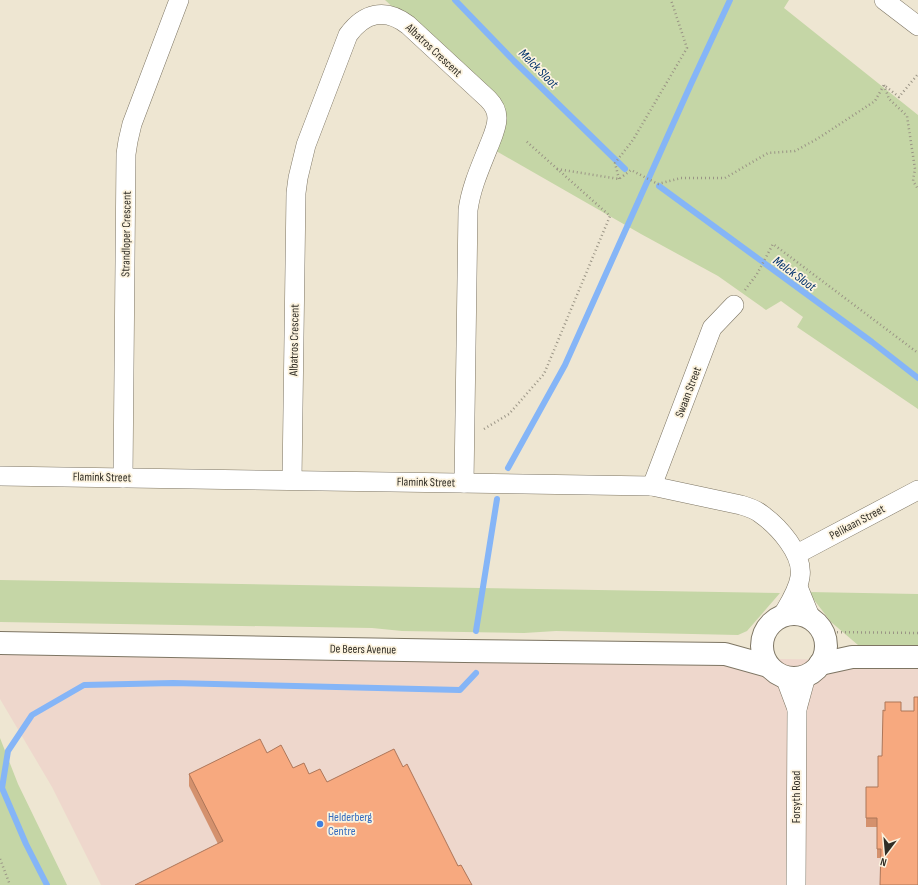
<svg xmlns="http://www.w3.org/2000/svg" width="918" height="885" font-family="'Sofia Sans Condensed',sans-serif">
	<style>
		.commercial { fill: #eed7cc }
		.green { fill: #c5d6a6 }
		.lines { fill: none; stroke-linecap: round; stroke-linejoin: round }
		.stream { stroke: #85b5f7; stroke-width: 6 }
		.minor-casing { stroke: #7d7563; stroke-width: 20 }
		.tertiary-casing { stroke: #7d7563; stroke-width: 24 }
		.path { stroke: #9a9485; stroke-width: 2.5; stroke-dasharray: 1 3; stroke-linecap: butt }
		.minor { stroke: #fff; stroke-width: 19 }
		.tertiary { stroke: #fff; stroke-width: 22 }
		.wall { fill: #d4916d }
		.building { fill: #f7a97f; stroke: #ad7659 }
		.shop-dot { fill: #3f7fe0; stroke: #fcf3df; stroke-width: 1.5 }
		.labels { text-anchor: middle; stroke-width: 3.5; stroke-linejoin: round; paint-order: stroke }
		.street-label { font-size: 12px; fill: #312e26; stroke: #fcf3df }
		.shop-label { font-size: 12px; fill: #366cbe; stroke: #fcf3df; text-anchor: start }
		.water-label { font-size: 13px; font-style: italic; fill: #03336c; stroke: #fcf3df }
	</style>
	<rect width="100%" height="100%" fill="#eee6d2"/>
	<path class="commercial" d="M0,648L918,661V885H101L52,787L0,699Z"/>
	<g class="green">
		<path d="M385,0H789L784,8L918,115V409L797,327L803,317L781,301L766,310L718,276L641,234L491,148L489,95Z"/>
		<path d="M0,580L780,593L747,631L738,635L556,631L524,633L402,631L372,628L0,622Z"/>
		<path d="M808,592L918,594V646L858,645L831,622Z"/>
		<path d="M0,738L18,784L67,885H0Z"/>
	</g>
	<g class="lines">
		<g class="stream">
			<path d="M455,0L514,61L625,169"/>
			<path d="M659,186L872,342L918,378"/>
			<path d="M508,468L565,365L691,84L730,0"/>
			<path d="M476,631L497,499"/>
			<path d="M47,885L26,844L2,788L8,751L32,715L84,685L173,683L460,690L476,673"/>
		</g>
		<defs>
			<g id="minor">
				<path d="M884,0L918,26"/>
				<path d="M0,476L652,486L741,505C748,507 755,509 761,514C778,526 804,554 800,577C798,591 789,604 782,616"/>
				<path d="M123,478L126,154L128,141L132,124L179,0"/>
				<path d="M292,480L296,193L298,178L306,145L348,35C364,13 385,7 408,25L488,99C493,104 497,110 497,118C497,128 492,138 488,148C480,168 471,188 468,210L464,483"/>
				<path d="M652,486L712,328L734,305"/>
				<path d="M797,554L918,490"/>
				<path d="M798,587L811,619"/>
				<path d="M785,677L797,709"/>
				<path d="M796,885L797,709L806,676"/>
			</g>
			<g id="tertiary">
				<circle cx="794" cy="646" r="32"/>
				<path d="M0,643L464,651L725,654L768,666"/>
				<path d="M820,664L852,657H918"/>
			</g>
		</defs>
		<use href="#minor" class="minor-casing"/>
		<use href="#tertiary" class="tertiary-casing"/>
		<g class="path">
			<path d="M884,85L889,99L907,116L915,169L913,181L918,189"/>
			<path d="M557,169L619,179L631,170L658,184L681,178H725L768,153L795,151L817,139L875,101L884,85L899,97L918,74"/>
			<path d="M619,179L615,163L633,140L687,48L671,0"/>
			<path d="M745,290L757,274L773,244L918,353"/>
			<path d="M484,429L509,414L544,374L610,216L526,141"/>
			<path d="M825,632L918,633"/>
			<path d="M0,859L10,885"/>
		</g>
		<use href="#minor" class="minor"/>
		<use href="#tertiary" class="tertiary"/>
	</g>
	<g class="wall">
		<path d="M918,697L881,858H877V827H866V787H878L882,756L901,711H914Z"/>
		<path d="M267,753L293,768L309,774L327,782L403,767L458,866L472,885L218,844L189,786V774Z"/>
	</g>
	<g class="building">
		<path d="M914,697H918V885H880L881,849H877V818H866V787H878V756H882L883,710L885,711V702H901V711H914Z"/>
		<path d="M260,739L267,753L281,745L293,768L304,763L309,774L320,769L327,782L394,749L403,767L407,764L458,866L461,865L472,885H135L223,841L189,774Z"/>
	</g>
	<circle class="shop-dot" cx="320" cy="824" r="4"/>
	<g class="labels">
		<g class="street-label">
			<text transform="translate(434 50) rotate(43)" y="4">Albatros Crescent</text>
			<text transform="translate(126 234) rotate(-89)" y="4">Strandloper Crescent</text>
			<text transform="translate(294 340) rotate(-89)" y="4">Albatros Crescent</text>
			<text transform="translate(688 392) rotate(-69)" y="4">Swaan Street</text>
			<text transform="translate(102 477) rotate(1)" y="4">Flamink Street</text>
			<text transform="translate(426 482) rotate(1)" y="4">Flamink Street</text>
			<text transform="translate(857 522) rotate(-28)" y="4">Pelikaan Street</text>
			<text transform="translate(363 649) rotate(1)" y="4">De Beers Avenue</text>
			<text transform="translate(796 797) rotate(-90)" y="4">Forsyth Road</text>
		</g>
		<g class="shop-label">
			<text x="328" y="821">Helderberg<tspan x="328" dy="14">Centre</tspan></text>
		</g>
		<g class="water-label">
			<text transform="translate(539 68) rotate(45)" y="5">Melck Sloot</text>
			<text transform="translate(795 273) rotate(36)" y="5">Melck Sloot</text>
		</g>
	</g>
	<g transform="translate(886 853) rotate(196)" stroke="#fcf3df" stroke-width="3" paint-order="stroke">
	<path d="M0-3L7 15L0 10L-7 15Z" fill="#312e26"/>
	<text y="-6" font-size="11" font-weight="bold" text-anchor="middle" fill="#312e26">N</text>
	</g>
</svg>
